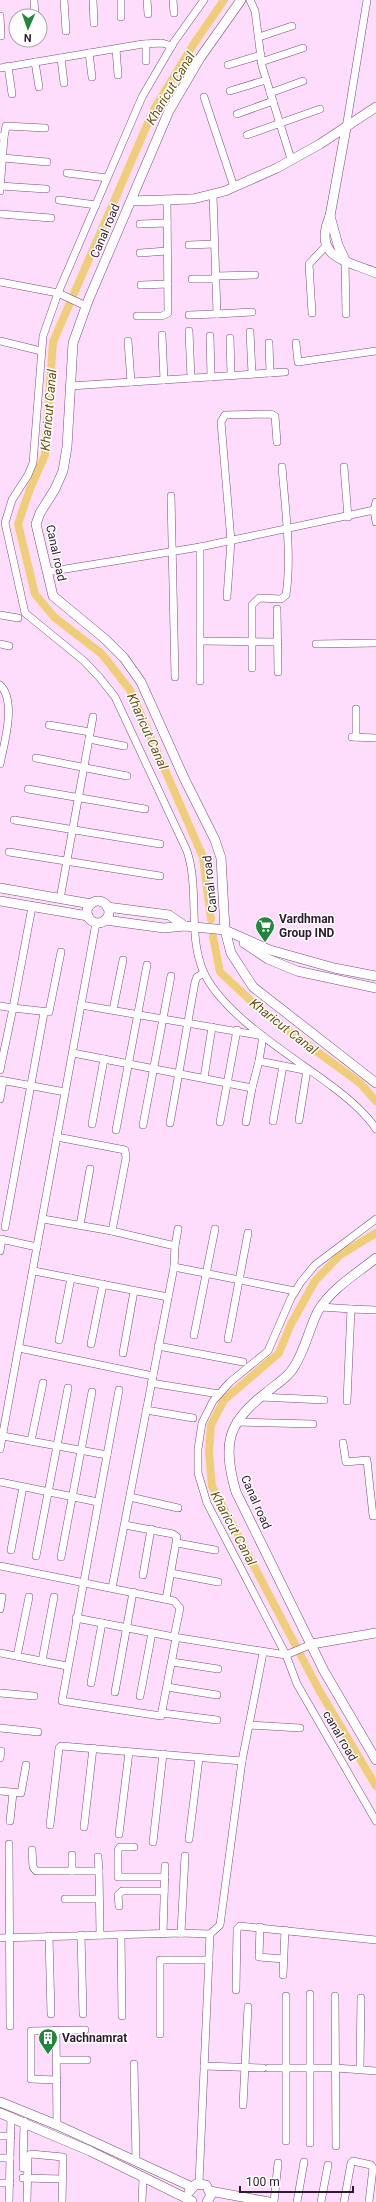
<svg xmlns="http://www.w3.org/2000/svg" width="376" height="2202" font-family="Roboto,sans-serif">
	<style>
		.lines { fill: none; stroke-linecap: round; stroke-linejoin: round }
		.canal { stroke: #f0ce79; stroke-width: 8 }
		.minor-casing { stroke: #7b4c7a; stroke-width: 8 }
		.tertiary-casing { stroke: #7b4c7a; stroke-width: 10 }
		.minor { stroke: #fff; stroke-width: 7 }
		.tertiary { stroke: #fff; stroke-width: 9 }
		.labels { text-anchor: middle; stroke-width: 3; stroke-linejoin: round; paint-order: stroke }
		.street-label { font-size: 12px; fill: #2f1b2f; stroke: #fff }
		.poi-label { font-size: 12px; font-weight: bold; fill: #2f1b2f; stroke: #fff; text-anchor: start }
		.water-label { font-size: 13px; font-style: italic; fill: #6a5313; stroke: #fff }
	</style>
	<rect width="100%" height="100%" fill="#feddfc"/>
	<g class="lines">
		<g class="canal">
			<path d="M211,919L203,857L130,690L102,654L54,617L35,594L18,524L30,489L45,455L53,342L154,109L193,45L224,0"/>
			<path d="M213,937L220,972L263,1012L360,1083L376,1101"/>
			<path d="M376,1233L340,1255L315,1281L290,1326L279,1353L224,1400L211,1425L209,1452L212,1486L319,1690L376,1786"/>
		</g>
		<defs>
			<g id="minor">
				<path d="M34,0L35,16"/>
				<path d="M64,0L66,31"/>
				<path d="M93,0L94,23"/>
				<path d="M121,0V17"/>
				<path d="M147,0L148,14"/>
				<path d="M173,0L174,13"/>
				<path d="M204,0L174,42L142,97L58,293L43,336L33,463L28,475L12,500L5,523L25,613L84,661L100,678L115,697L187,851C200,890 187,935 204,973C225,1017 295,1058 333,1087C349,1099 365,1112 376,1129"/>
				<path d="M250,0L255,11L262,66L291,159"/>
				<path d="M0,16L1,36"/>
				<path d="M259,37L292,26"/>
				<path d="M116,49L118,75"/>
				<path d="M89,53L92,77"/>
				<path d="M61,58L64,83"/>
				<path d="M146,61V44"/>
				<path d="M35,62L39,87"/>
				<path d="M261,62L303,48"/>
				<path d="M228,65L261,55"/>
				<path d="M8,66L12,94"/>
				<path d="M0,68L143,44L162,43L172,46"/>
				<path d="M230,91L266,80"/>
				<path d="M270,93L303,81"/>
				<path d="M204,97L234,187"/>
				<path d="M237,114L273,101"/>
				<path d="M346,128L367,0"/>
				<path d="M247,135L320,109"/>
				<path d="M0,136L4,137L0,191"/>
				<path d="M4,137L6,126L45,128"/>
				<path d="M3,158L47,162"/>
				<path d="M67,173L107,178"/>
				<path d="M0,186L46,189"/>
				<path d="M213,195L217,314L252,312"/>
				<path d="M59,200L96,205"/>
				<path d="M0,214L51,218"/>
				<path d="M140,224L167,223"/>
				<path d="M189,245L214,244"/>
				<path d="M140,253L167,251"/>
				<path d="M345,260L346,314"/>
				<path d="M215,276L255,275"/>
				<path d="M192,279H215"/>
				<path d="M0,282L58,293L86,306"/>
				<path d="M141,285L168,284"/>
				<path d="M312,313L309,264L325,247"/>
				<path d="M189,315L217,314"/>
				<path d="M137,316H162L168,313L167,201"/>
				<path d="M189,331L191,378"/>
				<path d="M250,332L252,374"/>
				<path d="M162,335L164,380"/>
				<path d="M210,336L211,377"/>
				<path d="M230,338L231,375"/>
				<path d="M0,341L41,351"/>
				<path d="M128,341L131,382"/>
				<path d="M269,343L270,373"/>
				<path d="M296,343L298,362L376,351"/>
				<path d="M70,386L285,372"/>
				<path d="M344,467L348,517"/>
				<path d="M171,496L175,677"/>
				<path d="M376,502L374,510H376"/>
				<path d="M47,572L200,547L374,510L376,522"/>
				<path d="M227,597L231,541L221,422L225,415L271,414L275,416L277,442"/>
				<path d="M277,609L278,672"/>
				<path d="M0,615L18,618"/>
				<path d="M201,641L278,642"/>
				<path d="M0,644L9,646"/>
				<path d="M316,644L376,643"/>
				<path d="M252,668V605L259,598L281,599L286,595C292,556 285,507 282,467"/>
				<path d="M200,681V547"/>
				<path d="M0,685C17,701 4,744 0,764"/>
				<path d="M49,725L90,732"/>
				<path d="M352,737L376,738"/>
				<path d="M356,737V709"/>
				<path d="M89,739L124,746"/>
				<path d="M36,758L127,776"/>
				<path d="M28,789L145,809"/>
				<path d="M14,820L160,844"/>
				<path d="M9,852L160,876"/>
				<path d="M60,899L93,717"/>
				<path d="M81,1005L263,1036L259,1061"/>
				<path d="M0,1006L13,1008L32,907"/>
				<path d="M113,1010L123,960"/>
				<path d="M73,1053L252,1088"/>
				<path d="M0,1070L13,1008L49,1012L61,952"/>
				<path d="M204,1078L212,1027"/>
				<path d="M0,1080L65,1092"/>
				<path d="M0,1099L3,1081"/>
				<path d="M299,1120L307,1070"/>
				<path d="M273,1121L283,1066"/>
				<path d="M220,1122L237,1030"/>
				<path d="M246,1122L252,1088L259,1061L309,1071"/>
				<path d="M170,1123L195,982L197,977L204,973"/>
				<path d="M92,1124L104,1059"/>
				<path d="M143,1125L171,976"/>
				<path d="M116,1130L147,965"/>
				<path d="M57,1137L125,1150L126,1158L112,1231"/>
				<path d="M43,1219L112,1231L175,1246L174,1267L153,1376"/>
				<path d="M376,1219L315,1265L301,1282L291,1298L268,1351L230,1382L213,1401L202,1423L198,1449V1473L207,1503L286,1655L297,1684L376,1821"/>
				<path d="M80,1225L90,1169"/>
				<path d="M5,1227L44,1013"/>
				<path d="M0,1239L37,1247"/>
				<path d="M175,1246L178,1229"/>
				<path d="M0,1251L2,1239"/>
				<path d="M174,1267L295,1291"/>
				<path d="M34,1271L168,1297"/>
				<path d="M321,1307L351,1309"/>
				<path d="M194,1335L215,1229"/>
				<path d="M228,1339L248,1233"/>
				<path d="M59,1340L71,1278"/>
				<path d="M91,1344L103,1284"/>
				<path d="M158,1346L243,1362"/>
				<path d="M19,1348L153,1376L112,1588"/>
				<path d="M123,1353L134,1291"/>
				<path d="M151,1383L219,1394"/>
				<path d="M260,1397L324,1400"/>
				<path d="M347,1401L351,1309L376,1310"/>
				<path d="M146,1410L193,1418"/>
				<path d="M236,1422L313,1424"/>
				<path d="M3,1436L107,1455L62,1701L161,1716L176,1638"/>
				<path d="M31,1441L43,1383"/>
				<path d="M343,1443L346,1462L367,1460L373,1516L376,1515"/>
				<path d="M0,1449L96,923"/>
				<path d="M107,1455L119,1390"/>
				<path d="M0,1482L98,1502"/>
				<path d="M130,1497L178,1508"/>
				<path d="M125,1525L173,1534L177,1537L166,1599"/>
				<path d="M177,1543L215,1550"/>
				<path d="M11,1550L23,1487"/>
				<path d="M36,1556L68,1388"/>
				<path d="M61,1557L92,1392"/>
				<path d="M0,1566L174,1601L180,1608L174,1637L286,1655L312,1644"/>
				<path d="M171,1573L218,1582"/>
				<path d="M143,1575L151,1529"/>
				<path d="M0,1609L2,1597"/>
				<path d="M76,1618L174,1637"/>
				<path d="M0,1653L67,1666"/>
				<path d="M17,1656L29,1597"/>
				<path d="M42,1661L54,1597"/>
				<path d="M172,1662L218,1669"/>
				<path d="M91,1683L102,1623"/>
				<path d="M167,1687L217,1695"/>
				<path d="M115,1692L133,1592"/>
				<path d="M0,1693L34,1696"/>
				<path d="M140,1696L152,1633"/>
				<path d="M162,1713L217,1720"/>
				<path d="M249,1725L300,1728"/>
				<path d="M0,1728L38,1732"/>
				<path d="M0,1758L1,1751"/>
				<path d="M0,1791L21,1793L26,1765"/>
				<path d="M10,1821L13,1793"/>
				<path d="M50,1825L59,1748L61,1746L242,1761"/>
				<path d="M84,1827L93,1748"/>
				<path d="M119,1834L129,1752"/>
				<path d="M189,1839L199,1758"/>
				<path d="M153,1842L163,1754"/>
				<path d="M9,1844L10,2026"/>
				<path d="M134,1847H120L118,1850V1877H165"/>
				<path d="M32,1850L33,1867L36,1871H99L100,1935"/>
				<path d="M72,1855V1871"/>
				<path d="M98,1857L99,1871"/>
				<path d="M65,1899H99"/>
				<path d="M119,1906L118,1895L122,1891H164"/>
				<path d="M260,1927L259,1957L283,1959"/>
				<path d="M181,1933L185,1856"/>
				<path d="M163,1934L165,1866"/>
				<path d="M210,1934L220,1925L242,1761L263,1653"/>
				<path d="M81,1935L83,2014"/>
				<path d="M121,1935L122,2016"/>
				<path d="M49,1936L51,2014"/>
				<path d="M0,1938L181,1933L210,1934L199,2183"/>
				<path d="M283,1975L285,1930"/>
				<path d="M236,1990L237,1929L240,1926L376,1940"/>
				<path d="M335,1996L336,2146"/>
				<path d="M56,2030L57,2125"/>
				<path d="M160,2034V1960H209"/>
				<path d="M57,2060H87"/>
				<path d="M134,2064L136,2161"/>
				<path d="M204,2066L263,2068"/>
				<path d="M269,2068H336L376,2071"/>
				<path d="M360,2069L361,1998"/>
				<path d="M57,2080L31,2079V2031L85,2030"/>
				<path d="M243,2105L248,2007"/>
				<path d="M0,2136H11"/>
				<path d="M286,2141V1996"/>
				<path d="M310,2143V1994"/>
				<path d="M0,2158H10"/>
				<path d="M23,2168L24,2121"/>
				<path d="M23,2178L62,2179"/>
				<path d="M0,2183H10"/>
				<path d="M9,2202L11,2116"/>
				<path d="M27,2202L28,2156L31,2154L63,2157L62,2202"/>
				<path d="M142,2202L143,2178"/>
				<path d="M274,2202L278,2163"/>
				<path d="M297,2202L304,2162"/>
				<path d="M321,2202L328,2165"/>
				<path d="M344,2202L351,2163L353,2161L371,2165L373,2168L369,2202"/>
			</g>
			<g id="tertiary">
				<path d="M241,0L200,58L169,111L88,301L73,343L67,447L63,471L55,489L40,513L36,524L53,596L105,639L124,658L141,682L184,778L215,840L221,858L225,930L231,953L253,987L376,1083"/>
				<path d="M346,128L330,216C312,258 345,260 376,273"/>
				<path d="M131,201L193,199L225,191L277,168L320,144L376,107"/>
				<path d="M330,216L338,245L345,260"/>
				<path d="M0,888L91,904"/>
				<path d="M0,901L88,916"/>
				<circle cx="98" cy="912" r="11"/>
				<path d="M107,907L169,915L185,926"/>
				<path d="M105,920L164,928L185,926L225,930L270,950L334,968L376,976"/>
				<path d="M244,943L268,959L297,971L376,988"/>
				<path d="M376,1258C355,1275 332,1288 318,1311C309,1329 305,1350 294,1367C288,1378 276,1384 267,1392C227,1422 222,1444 236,1492L324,1671L376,1760"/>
				<path d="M312,1644L376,1633"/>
				<path d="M0,2102L57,2125L192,2187"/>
				<path d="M0,2113L90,2151L192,2201"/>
				<path d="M210,2191L269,2202"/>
				<path d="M189,2192L196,2184L206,2185L211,2195L207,2202"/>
			</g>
		</defs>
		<use href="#minor" class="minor-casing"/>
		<use href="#tertiary" class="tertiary-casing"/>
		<use href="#minor" class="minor"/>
		<use href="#tertiary" class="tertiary"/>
	</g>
	<defs>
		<symbol id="supermarket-pin" viewBox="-11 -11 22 30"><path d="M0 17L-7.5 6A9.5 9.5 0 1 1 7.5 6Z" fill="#20873c" stroke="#fff"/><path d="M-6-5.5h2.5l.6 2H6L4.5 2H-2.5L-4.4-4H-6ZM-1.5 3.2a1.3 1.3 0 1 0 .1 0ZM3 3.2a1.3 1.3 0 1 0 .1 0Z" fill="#fff"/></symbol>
		<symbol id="building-pin" viewBox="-11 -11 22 30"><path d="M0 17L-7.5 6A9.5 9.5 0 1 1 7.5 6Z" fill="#20873c" stroke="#fff"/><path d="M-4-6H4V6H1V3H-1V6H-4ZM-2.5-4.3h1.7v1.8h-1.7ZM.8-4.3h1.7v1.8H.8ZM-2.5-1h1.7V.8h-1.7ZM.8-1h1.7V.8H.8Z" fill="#fff"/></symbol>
	</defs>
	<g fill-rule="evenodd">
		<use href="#supermarket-pin" x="254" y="915" width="22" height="30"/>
		<use href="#building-pin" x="37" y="2027" width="22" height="30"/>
	</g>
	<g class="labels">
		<g class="street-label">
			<text transform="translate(105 231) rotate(-67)" y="4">Canal road</text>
			<text transform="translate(56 553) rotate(78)" y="4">Canal road</text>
			<text transform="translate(210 884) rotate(-96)" y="4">Canal road</text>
			<text transform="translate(256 1502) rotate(66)" y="4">Canal road</text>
			<text transform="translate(340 1736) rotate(60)" y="4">canal road</text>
		</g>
		<g class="poi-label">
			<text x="279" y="923">Vardhman<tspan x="279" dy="14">Group IND</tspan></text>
			<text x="62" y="2042">Vachnamrat</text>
		</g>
		<g class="water-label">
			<text transform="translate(170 88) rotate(-59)" y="5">Kharicut Canal</text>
			<text transform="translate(48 410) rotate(-85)" y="5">Kharicut Canal</text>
			<text transform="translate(148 731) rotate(66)" y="5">Kharicut Canal</text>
			<text transform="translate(284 1026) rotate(38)" y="5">Kharicut Canal</text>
			<text transform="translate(234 1528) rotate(62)" y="5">Kharicut Canal</text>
		</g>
	</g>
	<g transform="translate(28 28) rotate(182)"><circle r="19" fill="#ffffff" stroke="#aca4ac"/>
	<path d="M0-3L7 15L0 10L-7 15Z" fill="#20873c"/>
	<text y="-6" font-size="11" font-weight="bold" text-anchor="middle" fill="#2f1b2f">N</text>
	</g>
	<path d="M240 2186v6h113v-6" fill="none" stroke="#2f1b2f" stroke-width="2"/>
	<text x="246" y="2186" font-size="12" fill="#2f1b2f" stroke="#ffffff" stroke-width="3" paint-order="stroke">100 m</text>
</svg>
